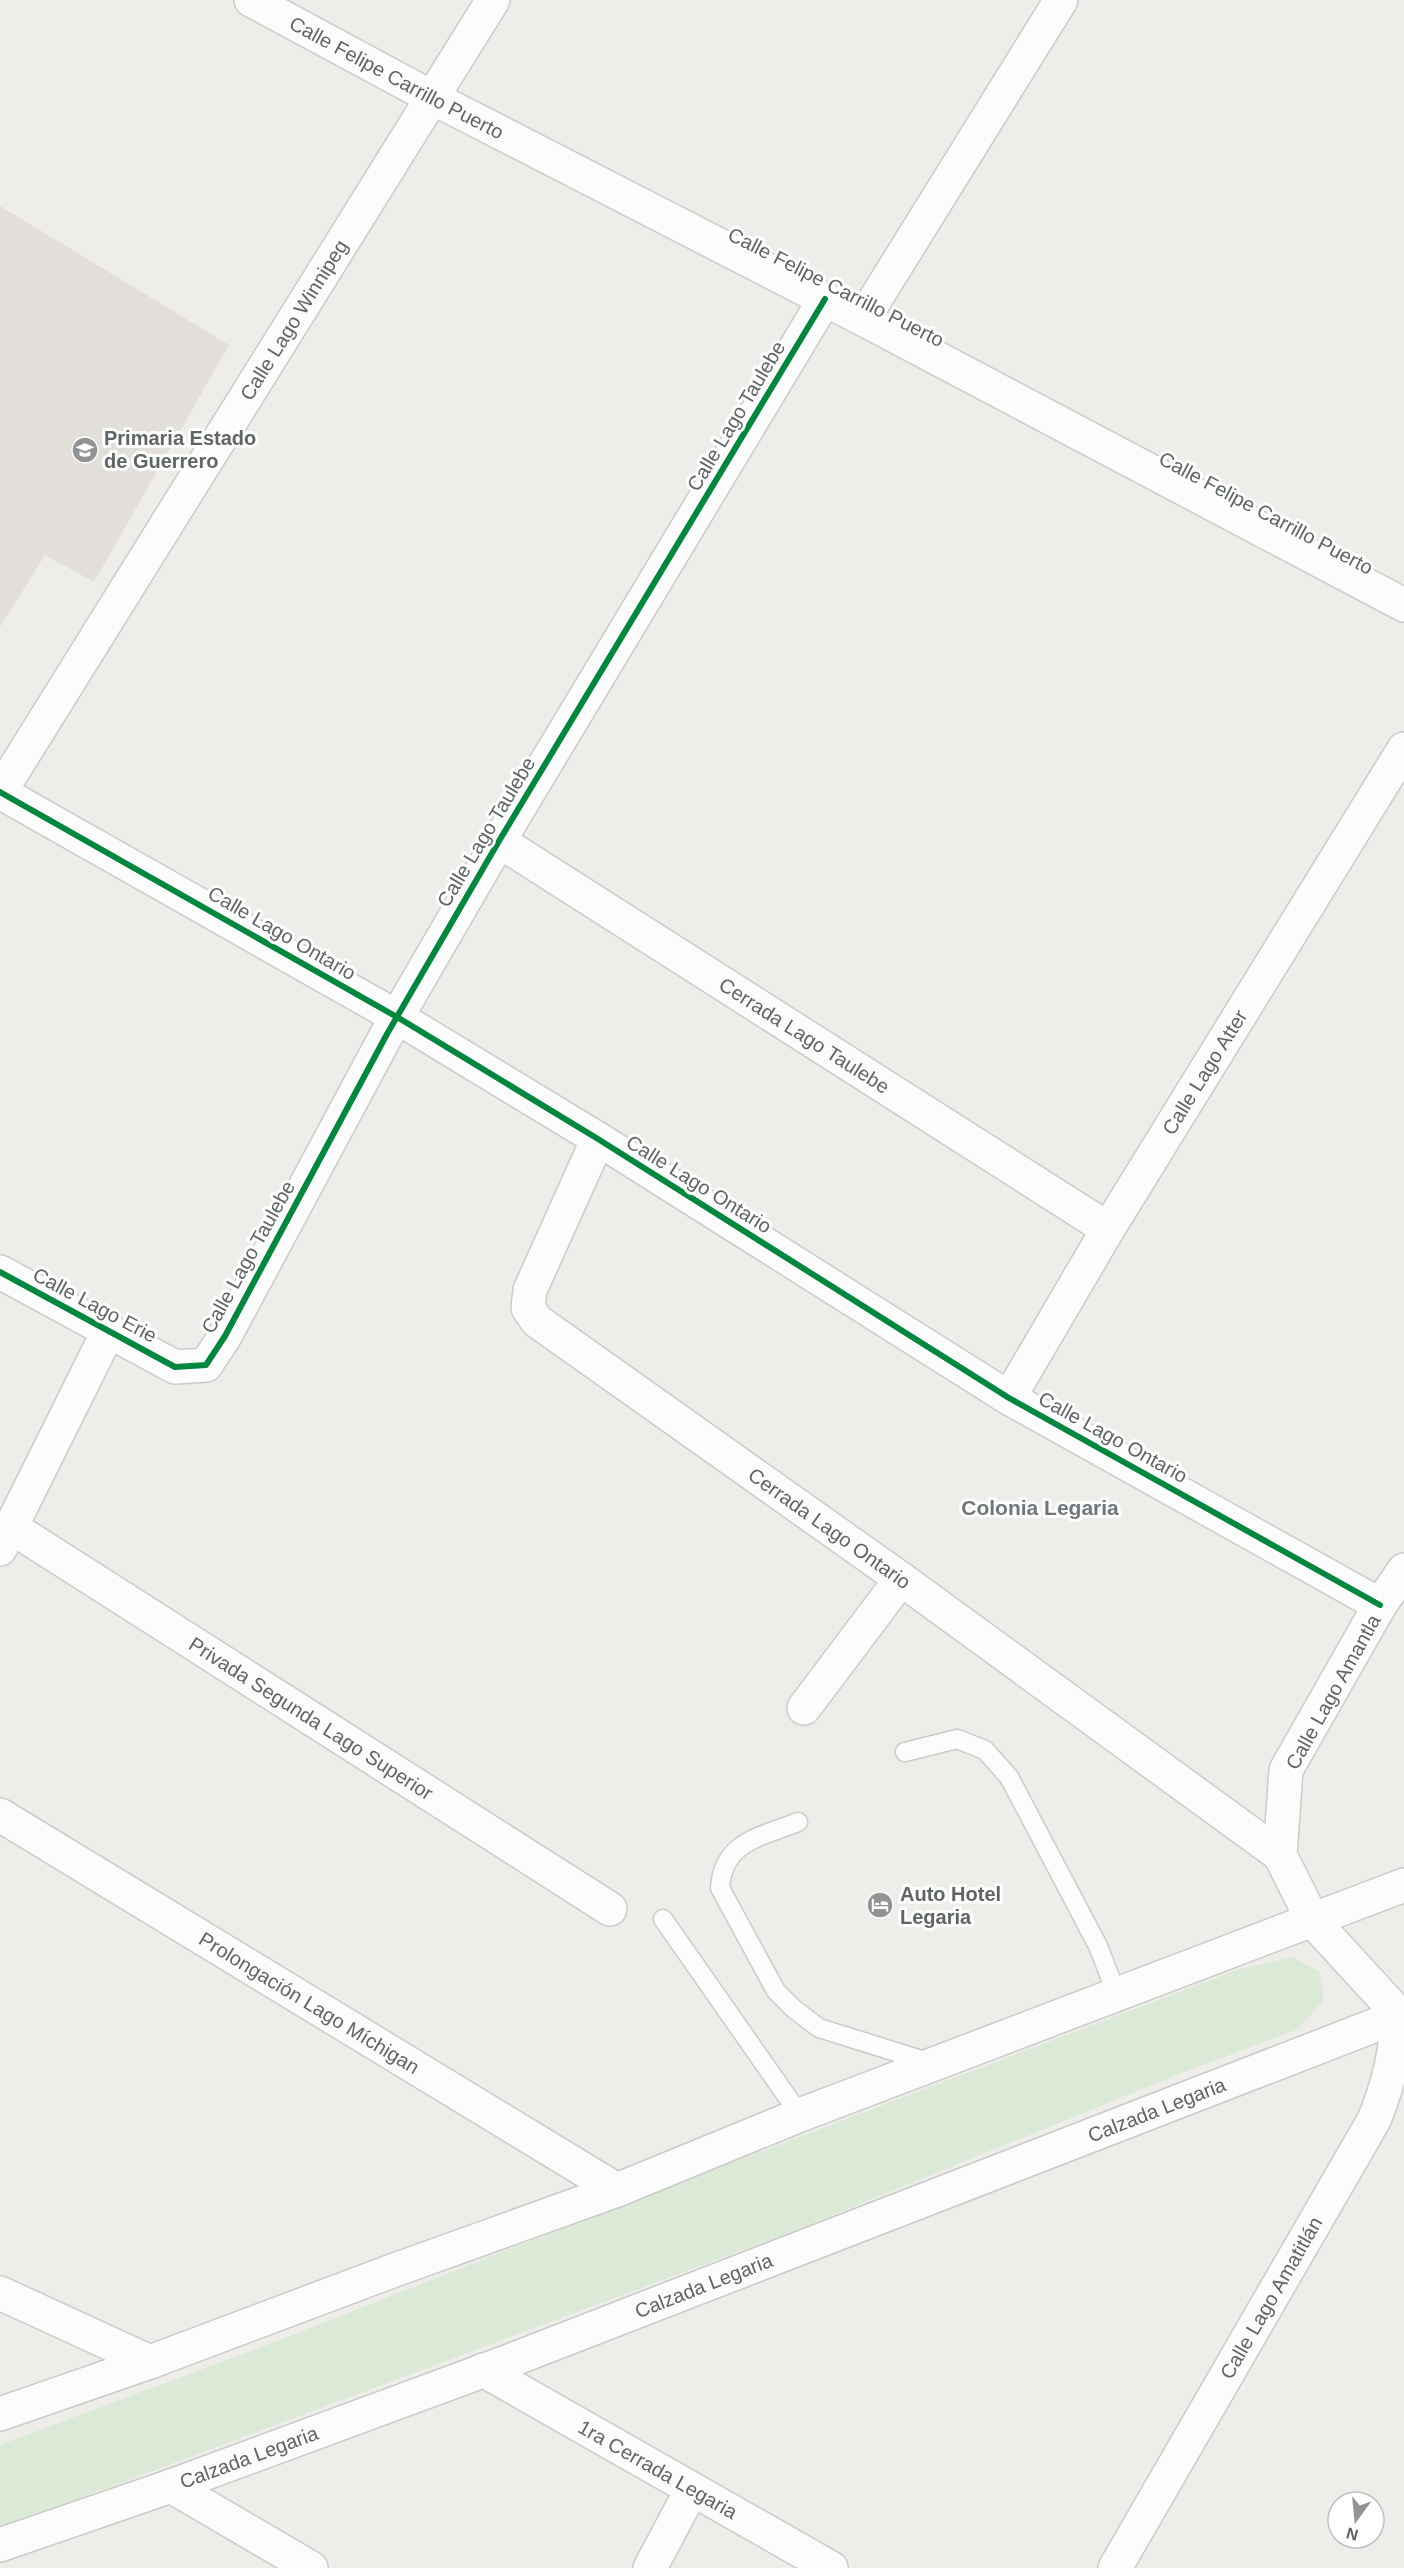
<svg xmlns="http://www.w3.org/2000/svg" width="1404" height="2568" font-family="Arial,sans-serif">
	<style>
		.education { fill: #e2dfda }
		.green { fill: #dbead6 }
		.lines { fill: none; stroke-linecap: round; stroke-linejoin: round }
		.service-casing { stroke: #cbcbca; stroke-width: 21 }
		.minor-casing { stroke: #cbcbca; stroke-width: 36 }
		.tertiary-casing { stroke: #cbcbca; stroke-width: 36 }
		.secondary-casing { stroke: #c9cac9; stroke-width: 36 }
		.service { stroke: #fdfcfc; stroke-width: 18 }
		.minor { stroke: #fdfcfc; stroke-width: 33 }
		.tertiary { stroke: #fdfcfc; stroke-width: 33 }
		.secondary { stroke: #fdfcfc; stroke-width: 33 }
		.cycleway-casing { stroke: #fff; stroke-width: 10 }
		.cycleway { stroke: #00873e; stroke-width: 6 }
		.labels { text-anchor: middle; stroke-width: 6; stroke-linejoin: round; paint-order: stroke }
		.street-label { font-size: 20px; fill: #5f6467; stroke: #fff }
		.poi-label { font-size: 20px; font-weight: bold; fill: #5f6467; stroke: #fff; text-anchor: start }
		.neighbourhood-label { font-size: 21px; font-weight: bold; fill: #707679; stroke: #fff }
	</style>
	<rect width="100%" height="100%" fill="#efedea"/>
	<path class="education" d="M0,206L229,345L94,582L45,555L0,627Z"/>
	<path class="green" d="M1292,1957L1320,1972L1324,2000L1298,2029L1179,2074L796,2230L0,2528V2445L254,2350L634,2200L1237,1970Z"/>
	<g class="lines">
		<defs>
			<g id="service">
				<path d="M905,1752L957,1739L985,1750L1009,1777L1098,1946L1117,1995"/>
				<path d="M798,1822C761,1837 723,1841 720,1888L776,1991L794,2009L819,2028L931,2063"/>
				<path d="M663,1919L800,2115"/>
			</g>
			<g id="minor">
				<path d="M863,319L1061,0"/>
				<path d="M0,792L397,1017L598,1139L1009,1398L1380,1605"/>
				<path id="s1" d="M0,792L493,0"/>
				<path id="s2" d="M499,841L1108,1229"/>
				<path id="s3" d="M598,1139L530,1290L528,1308L537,1321L901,1579L1280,1855"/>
				<path d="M0,1272L175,1367L206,1365L225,1336L387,1034L499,841L825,299"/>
				<path id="s4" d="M1009,1398L1108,1229L1404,749"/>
				<path id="s5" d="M11,1527L610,1909"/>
				<path d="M0,1549L108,1332"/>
				<path d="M1404,1570L1380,1605L1286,1770L1280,1855L1313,1921L1404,2020"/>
				<path d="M804,1708L901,1579"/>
				<path id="s6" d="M0,1815L617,2190"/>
				<path d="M0,2293L150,2362"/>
				<path id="s7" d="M483,2370L831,2568"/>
				<path d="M171,2486L311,2568"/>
				<path d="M650,2568L692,2489"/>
				<path id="s8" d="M1115,2568L1374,2120C1389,2083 1395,2056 1398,2016"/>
			</g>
			<g id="tertiary">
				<path id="s9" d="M251,0L431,97L863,319L1404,605"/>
			</g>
			<g id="secondary">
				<path d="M0,2414L150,2362L392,2271L617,2190L800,2115L1404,1885"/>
				<path id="s10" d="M0,2545L171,2486L496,2366L1404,2014"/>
			</g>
		</defs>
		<use href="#service" class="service-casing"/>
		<use href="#minor" class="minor-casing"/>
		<use href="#tertiary" class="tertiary-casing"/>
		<use href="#secondary" class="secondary-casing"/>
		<use href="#service" class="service"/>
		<use href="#minor" class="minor"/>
		<use href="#tertiary" class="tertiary"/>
		<use href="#secondary" class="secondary"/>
		<defs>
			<g id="cycleway">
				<path d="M0,792L397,1017L598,1139L1009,1398L1380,1605"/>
				<path d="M0,1272L175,1367L206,1365L225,1336L387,1034L499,841L825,299"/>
			</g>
		</defs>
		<use href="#cycleway" class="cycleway-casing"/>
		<use href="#cycleway" class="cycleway"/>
	</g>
	<defs>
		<symbol id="school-disc" viewBox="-11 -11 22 22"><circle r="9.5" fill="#919495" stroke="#fff"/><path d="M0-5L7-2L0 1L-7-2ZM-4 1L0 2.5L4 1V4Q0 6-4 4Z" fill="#fff"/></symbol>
		<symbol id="hotel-disc" viewBox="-11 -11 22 22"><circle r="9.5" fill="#919495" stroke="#fff"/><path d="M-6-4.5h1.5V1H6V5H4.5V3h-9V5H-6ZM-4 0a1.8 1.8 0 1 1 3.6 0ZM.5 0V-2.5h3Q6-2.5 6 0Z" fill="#fff"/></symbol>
	</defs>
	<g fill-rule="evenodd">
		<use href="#school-disc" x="70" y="435" width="30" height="30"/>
		<use href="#hotel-disc" x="865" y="1890" width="30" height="30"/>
	</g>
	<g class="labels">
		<g class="street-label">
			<text dy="7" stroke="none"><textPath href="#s9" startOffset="165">Calle Felipe Carrillo Puerto</textPath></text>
			<text transform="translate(836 287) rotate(27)" y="7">Calle Felipe Carrillo Puerto</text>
			<text dy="7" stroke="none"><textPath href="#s1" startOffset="556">Calle Lago Winnipeg</textPath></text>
			<text transform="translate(736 416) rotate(-59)" y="7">Calle Lago Taulebe</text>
			<text transform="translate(1266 513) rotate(28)" y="7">Calle Felipe Carrillo Puerto</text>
			<text transform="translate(486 832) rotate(-59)" y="7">Calle Lago Taulebe</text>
			<text transform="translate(282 933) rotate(30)" y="7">Calle Lago Ontario</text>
			<text dy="7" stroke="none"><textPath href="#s2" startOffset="362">Cerrada Lago Taulebe</textPath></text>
			<text dy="7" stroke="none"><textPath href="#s4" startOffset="380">Calle Lago Atter</textPath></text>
			<text transform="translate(699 1184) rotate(32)" y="7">Calle Lago Ontario</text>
			<text transform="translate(248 1257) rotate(-61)" y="7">Calle Lago Taulebe</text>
			<text transform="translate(95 1305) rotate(28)" y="7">Calle Lago Erie</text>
			<text transform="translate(1113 1437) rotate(29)" y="7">Calle Lago Ontario</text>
			<text dy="7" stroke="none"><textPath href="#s3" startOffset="558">Cerrada Lago Ontario</textPath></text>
			<text transform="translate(1333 1692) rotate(-61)" y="7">Calle Lago Amantla</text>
			<text dy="7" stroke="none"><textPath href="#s5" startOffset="356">Privada Segunda Lago Superior</textPath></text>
			<text dy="7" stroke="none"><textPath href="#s6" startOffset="362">Prolongación Lago Míchigan</textPath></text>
			<text dy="7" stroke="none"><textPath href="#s10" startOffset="1236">Calzada Legaria</textPath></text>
			<text dy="7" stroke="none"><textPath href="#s10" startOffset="750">Calzada Legaria</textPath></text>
			<text dy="7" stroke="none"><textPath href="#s8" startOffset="312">Calle Lago Amatitlán</textPath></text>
			<text dy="7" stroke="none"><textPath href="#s10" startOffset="264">Calzada Legaria</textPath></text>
			<text dy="7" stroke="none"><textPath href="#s7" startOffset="201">1ra Cerrada Legaria</textPath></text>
		</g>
		<g class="poi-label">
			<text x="104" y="445">Primaria Estado<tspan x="104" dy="23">de Guerrero</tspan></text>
			<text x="900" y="1901">Auto Hotel<tspan x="900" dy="23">Legaria</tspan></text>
		</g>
		<g class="neighbourhood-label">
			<text x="1040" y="1515">Colonia Legaria</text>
		</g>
	</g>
	<g transform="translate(1356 2520) rotate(195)"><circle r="28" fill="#ffffff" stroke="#bfc1c2" stroke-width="1.5"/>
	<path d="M0-4.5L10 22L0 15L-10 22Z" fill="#919495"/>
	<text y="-9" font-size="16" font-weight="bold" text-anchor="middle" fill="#5f6467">N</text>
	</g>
</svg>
